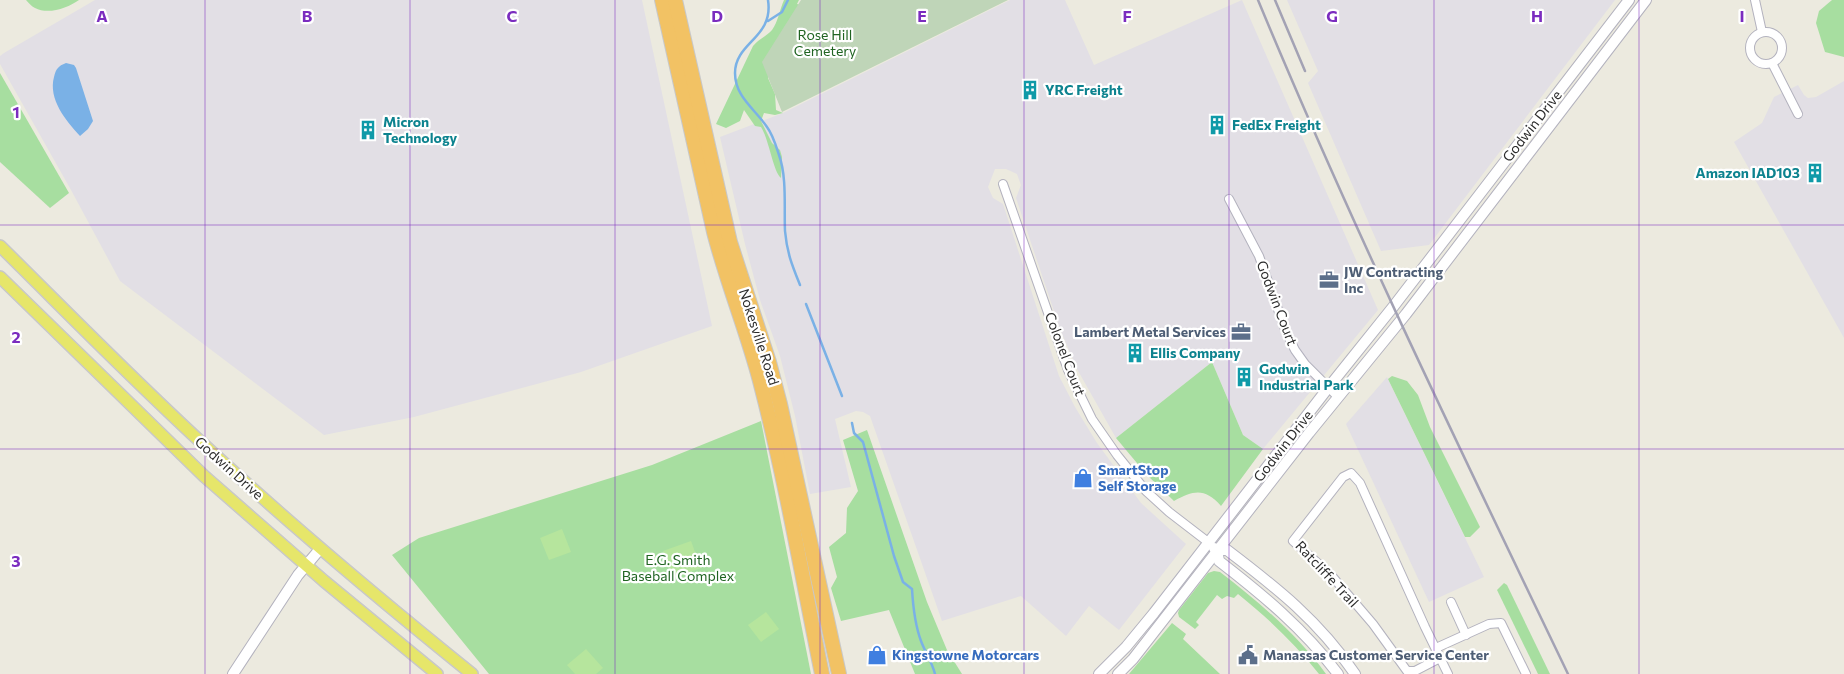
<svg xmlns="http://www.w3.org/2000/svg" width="1844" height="674" font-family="Commissioner,sans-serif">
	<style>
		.industrial { fill: #e2dfe5 }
		.green { fill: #a7dea0 }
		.cemetery { fill: #bfd5b8 }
		.pitch { fill: #b6e59d }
		.water { fill: #7ab1e6 }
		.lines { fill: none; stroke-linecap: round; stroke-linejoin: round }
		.stream { stroke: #7ab1e6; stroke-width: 2.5 }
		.street-casing { stroke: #b3b2be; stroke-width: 10 }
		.secondary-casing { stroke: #b3b2be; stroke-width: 12 }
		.primary-casing { stroke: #c8c8c8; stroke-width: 14 }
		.highway-casing { stroke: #c8c8c8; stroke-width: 16 }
		.street { stroke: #fff; stroke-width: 8 }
		.secondary { stroke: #fff; stroke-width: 10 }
		.primary { stroke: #e6e66a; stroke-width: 11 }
		.highway { stroke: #f2c264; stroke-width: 14 }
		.rail { stroke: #a3a2b4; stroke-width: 2.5 }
		.grid { fill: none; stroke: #7b2cbf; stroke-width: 1; stroke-opacity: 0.55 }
		.labels { text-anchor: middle; stroke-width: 4.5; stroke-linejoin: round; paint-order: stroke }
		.park-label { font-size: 14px; fill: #206422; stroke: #fff }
		.culture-label { font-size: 14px; font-weight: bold; fill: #0d838f; stroke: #fff; text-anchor: start }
		.street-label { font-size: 14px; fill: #2c2c2c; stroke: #fff }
		.service-label { font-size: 14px; font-weight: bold; fill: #4e5e75; stroke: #fff; text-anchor: start }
		.shop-label { font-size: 14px; font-weight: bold; fill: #366cbe; stroke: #fff; text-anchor: start }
		.grid-label { font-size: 16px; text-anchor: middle; font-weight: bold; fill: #7b2cbf; stroke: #fff; stroke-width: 4.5; stroke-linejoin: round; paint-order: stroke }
	</style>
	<rect width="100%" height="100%" fill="#eceadf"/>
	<g class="industrial">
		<path d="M95,0H642L712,326L581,372L414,417L324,435L120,281L71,190L0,64V56L4,53Z"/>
		<path d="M1010,0H1065L1094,65L1242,0L1378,310L1263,449L1243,435L1212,362L1116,438L1077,369L1060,329L1016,198L1021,185L1017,174L1006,169H995L988,187L993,198L1003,204L1059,376L1075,407L1097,443L1141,503L1186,544L1119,630L1089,606L1066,636L1021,596L942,621L870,416L863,412L856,411L835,419L851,487L810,494L795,416L780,356L760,300L745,244L720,137L783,113Z"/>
		<path d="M1287,0H1615L1429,245L1381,251L1308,83L1318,71Z"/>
		<path d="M1844,81V338L1734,142L1762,123L1774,97L1798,85L1804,95L1808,98L1816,97Z"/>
		<path d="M1387,377L1484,577L1429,602L1346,424Z"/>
	</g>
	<g class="green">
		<path d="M26,0H79C68,8 48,15 35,8C32,7 29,3 26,0Z"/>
		<path d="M784,0H799L797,4L801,5L768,78L775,94L776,110L783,113L775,115L764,113L761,121L772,143L780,150L782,157L781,178C773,171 769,139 761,127L755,126L744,110L740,121L726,128L716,124L753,46C759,39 767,36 772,30C778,22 780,9 784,0Z"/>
		<path d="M1832,0H1844V57L1825,52L1816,23L1819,11Z"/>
		<path d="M0,73L69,193L50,208L0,162Z"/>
		<path d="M1212,362L1243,435L1263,449L1221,506C1205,488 1194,490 1174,501L1147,475L1116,438Z"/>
		<path d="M1392,376L1407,381L1418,395L1430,427L1480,527L1470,537H1465L1388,379Z"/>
		<path d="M761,421L811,674H489L392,555L419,538L652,465Z"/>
		<path d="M867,430L927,602L947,650L962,674H915L889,610L841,621L831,588L837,577L829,547L846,533L847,508L858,491L843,440Z"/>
		<path d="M1214,571L1220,572C1259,602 1297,634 1326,674H1319C1295,644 1268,618 1238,594L1234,598L1227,596L1222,599L1217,595L1196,622L1199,625L1195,629L1179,617L1178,613L1179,610L1208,573Z"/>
		<path d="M1504,583L1507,585L1550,674H1538L1497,590Z"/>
		<path d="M1172,623L1186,634L1183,639L1220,674H1129Z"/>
	</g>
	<path class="cemetery" d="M801,0H1008L782,112L762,62Z"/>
	<g class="pitch">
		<path d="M562,529L571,552L549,560L540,538Z"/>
		<path d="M691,541L701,568L673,578L663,551Z"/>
		<path d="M766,612L779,629L761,642L748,625Z"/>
		<path d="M586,649L603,668L596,674H575L567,665Z"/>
	</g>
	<path class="water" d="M66,63L74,65L76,68L93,121L88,129L80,136C66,121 48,99 54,77C56,69 58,66 66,63Z"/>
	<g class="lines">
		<g class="stream">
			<path d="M768,0C774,38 735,42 735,73C735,97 755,109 767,127C773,135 776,146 779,155C787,177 784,207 785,231C787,253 792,265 800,285"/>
			<path d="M768,21L782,12L788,0"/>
			<path d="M806,304L842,396"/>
			<path d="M852,423L854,433L863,442L894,556L903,582L912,589C913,606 915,625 921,641C925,652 932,662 935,674"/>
		</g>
		<defs>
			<g id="street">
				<path d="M1755,0L1762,32"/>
				<circle cx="1766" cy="48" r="16"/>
				<path d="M1772,63L1798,114"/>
				<path d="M1003,184L1068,370L1092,419L1117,455L1146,491L1169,512L1208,542"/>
				<path d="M1229,199L1259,256L1286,332L1295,350L1305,364L1338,397"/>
				<path d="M1451,602L1466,635"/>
				<path d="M1436,648L1489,624L1501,623L1526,674"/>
				<path d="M1440,658L1415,671H1407L1373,624L1331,575L1293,541L1343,477L1351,473L1360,483L1425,627L1448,674"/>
			</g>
			<g id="secondary">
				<path d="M1214,548L1217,550H1227C1277,588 1319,621 1355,674"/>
				<path d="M1217,550L1219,561C1263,595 1304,629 1338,674"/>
				<path d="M233,674L298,575L320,549"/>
				<path d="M1099,674L1126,647L1154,613L1328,388L1393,307L1629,0"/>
				<path d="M1118,674L1133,659L1309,433L1406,314L1646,0"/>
			</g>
			<g id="primary">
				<path d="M0,246C71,316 141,388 215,455C298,531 384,603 472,674"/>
				<path d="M0,277L204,476L324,581L437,674"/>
			</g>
			<g id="highway">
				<path d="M662,0L714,232C727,283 747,331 760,381C785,477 802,576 822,674"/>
				<path d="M675,0L730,242L769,362L780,404L839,674"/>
			</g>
		</defs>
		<use href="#street" class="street-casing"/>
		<use href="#secondary" class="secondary-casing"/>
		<use href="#primary" class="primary-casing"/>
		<use href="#highway" class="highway-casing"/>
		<use href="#street" class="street"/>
		<use href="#secondary" class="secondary"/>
		<use href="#primary" class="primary"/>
		<use href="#highway" class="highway"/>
		<g class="rail">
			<path d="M1258,0C1353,229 1461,451 1568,674"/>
			<path d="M1275,0L1305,71"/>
		</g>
	</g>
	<path class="grid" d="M205,0V674M410,0V674M615,0V674M820,0V674M1024,0V674M1229,0V674M1434,0V674M1639,0V674M0,225H1844M0,449H1844"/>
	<defs>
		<symbol id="building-bare" viewBox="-9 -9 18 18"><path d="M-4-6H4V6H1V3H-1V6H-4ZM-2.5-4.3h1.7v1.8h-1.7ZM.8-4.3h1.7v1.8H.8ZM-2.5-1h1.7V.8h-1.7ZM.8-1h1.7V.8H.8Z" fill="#0f9aa8" stroke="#fff" stroke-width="2.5" paint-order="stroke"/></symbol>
		<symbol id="office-bare" viewBox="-9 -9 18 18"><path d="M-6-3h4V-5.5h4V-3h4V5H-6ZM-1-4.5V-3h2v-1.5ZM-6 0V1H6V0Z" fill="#5c6f8a" stroke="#fff" stroke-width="2.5" paint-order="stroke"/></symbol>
		<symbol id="shop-bare" viewBox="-9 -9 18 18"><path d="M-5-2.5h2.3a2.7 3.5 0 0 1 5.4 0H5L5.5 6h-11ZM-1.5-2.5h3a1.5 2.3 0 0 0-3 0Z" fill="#3f7fe0" stroke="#fff" stroke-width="2.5" paint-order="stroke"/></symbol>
		<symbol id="civic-bare" viewBox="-9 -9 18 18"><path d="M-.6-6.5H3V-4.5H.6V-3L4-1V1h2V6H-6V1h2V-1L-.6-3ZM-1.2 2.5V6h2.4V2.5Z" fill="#5c6f8a" stroke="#fff" stroke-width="2.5" paint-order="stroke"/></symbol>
	</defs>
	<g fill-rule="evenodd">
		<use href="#building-bare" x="1016" y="76" width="28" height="28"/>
		<use href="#building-bare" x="1203" y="111" width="28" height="28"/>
		<use href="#building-bare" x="354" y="116" width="28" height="28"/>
		<use href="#building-bare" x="1801" y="159" width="28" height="28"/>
		<use href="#office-bare" x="1315" y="266" width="28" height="28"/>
		<use href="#office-bare" x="1227" y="318" width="28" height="28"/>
		<use href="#building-bare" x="1121" y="339" width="28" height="28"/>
		<use href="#building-bare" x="1230" y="363" width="28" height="28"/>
		<use href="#shop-bare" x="1069" y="464" width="28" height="28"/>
		<use href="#shop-bare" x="863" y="641" width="28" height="28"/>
		<use href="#civic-bare" x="1234" y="641" width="28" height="28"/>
	</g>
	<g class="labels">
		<g class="park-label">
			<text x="825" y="40">Rose Hill<tspan x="825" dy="16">Cemetery</tspan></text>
			<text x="678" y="565">E.G. Smith<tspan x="678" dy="16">Baseball Complex</tspan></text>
		</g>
		<g class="culture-label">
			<text x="1045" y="95">YRC Freight</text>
			<text x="383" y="127">Micron<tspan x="383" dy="16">Technology</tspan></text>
			<text x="1232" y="130">FedEx Freight</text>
			<text x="1800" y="178" text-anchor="end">Amazon IAD103</text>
			<text x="1150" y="358">Ellis Company</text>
			<text x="1259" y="374">Godwin<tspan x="1259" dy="16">Industrial Park</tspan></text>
		</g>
		<g class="street-label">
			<text transform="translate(1532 126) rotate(-52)" y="5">Godwin Drive</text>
			<text transform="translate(1277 303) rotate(69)" y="5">Godwin Court</text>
			<text transform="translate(759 337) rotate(72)" y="5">Nokesville Road</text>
			<text transform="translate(1065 354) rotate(69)" y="5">Colonel Court</text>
			<text transform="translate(1283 446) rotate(-52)" y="5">Godwin Drive</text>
			<text transform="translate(229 468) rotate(42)" y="5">Godwin Drive</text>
			<text transform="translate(1327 574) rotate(47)" y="5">Ratcliffe Trail</text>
		</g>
		<g class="service-label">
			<text x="1344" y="277">JW Contracting<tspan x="1344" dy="16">Inc</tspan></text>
			<text x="1226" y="337" text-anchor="end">Lambert Metal Services</text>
			<text x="1263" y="660">Manassas Customer Service Center</text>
		</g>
		<g class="shop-label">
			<text x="1098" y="475">SmartStop<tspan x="1098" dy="16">Self Storage</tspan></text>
			<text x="892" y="660">Kingstowne Motorcars</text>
		</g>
	</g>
	<g class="grid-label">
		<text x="102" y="22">A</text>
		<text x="307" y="22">B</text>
		<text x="512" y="22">C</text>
		<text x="717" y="22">D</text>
		<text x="922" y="22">E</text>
		<text x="1127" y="22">F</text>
		<text x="1332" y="22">G</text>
		<text x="1537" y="22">H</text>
		<text x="1742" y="22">I</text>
		<text x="16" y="118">1</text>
		<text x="16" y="343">2</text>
		<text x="16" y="567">3</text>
	</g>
</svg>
